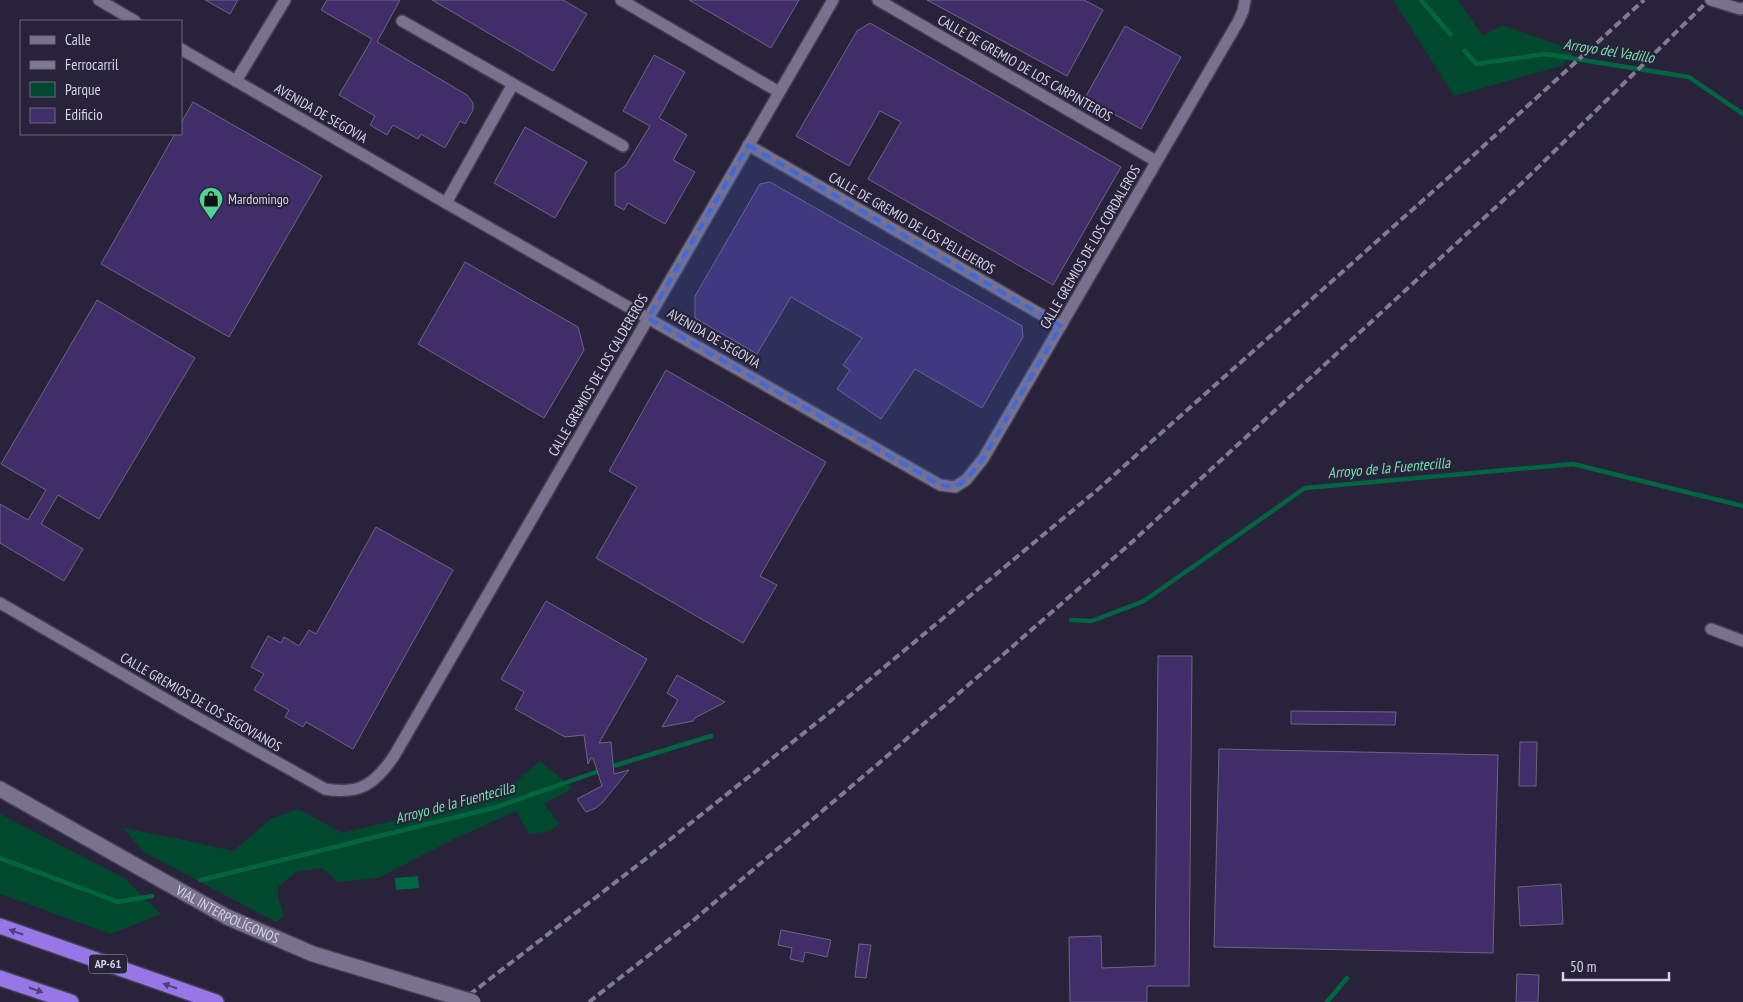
<svg xmlns="http://www.w3.org/2000/svg" width="1743" height="1002" font-family="'PT Sans Narrow',sans-serif">
	<style>
		.green { fill: #00492e }
		.water { fill: #006641 }
		.lines { fill: none; stroke-linecap: round; stroke-linejoin: round }
		.stream { stroke: #006641; stroke-width: 4.5 }
		.building { fill: #402d6a; stroke: #6b6581 }
		.street-casing { stroke: #453f53; stroke-width: 14 }
		.secondary-casing { stroke: #453f53; stroke-width: 18 }
		.highway-casing { stroke: #453f53; stroke-width: 18 }
		.street { stroke: #78728e; stroke-width: 11 }
		.secondary { stroke: #78728e; stroke-width: 15 }
		.highway { stroke: #9777e8; stroke-width: 15 }
		.rail { stroke: #807c90; stroke-width: 4; stroke-dasharray: 8 4; stroke-linecap: butt }
		.secondary-bridge-casing { stroke: #453f53; stroke-width: 18; stroke-linecap: butt }
		.secondary-bridge { stroke: #78728e; stroke-width: 15 }
		.oneway { fill: #4f4077 }
		.marked { fill: #4269da; fill-opacity: 0.2; stroke: #4269da; stroke-width: 4; stroke-dasharray: 10 6; stroke-linejoin: round }
		.labels { text-anchor: middle; stroke-width: 4.5; stroke-linejoin: round; paint-order: stroke }
		.shield { fill: #28233a; stroke: #a29eb0; stroke-width: 1 }
		.shield-label { font-size: 12px; font-weight: bold; fill: #d6d3e3 }
		.street-label { font-size: 14px; fill: #d6d3e3; stroke: #28233a }
		.poi-label { font-size: 14px; fill: #d6d3e3; stroke: #28233a; text-anchor: start }
		.water-label { font-size: 15px; font-style: italic; fill: #72e3ac; stroke: #28233a }
	</style>
	<rect width="100%" height="100%" fill="#28233a"/>
	<g class="green">
		<path d="M1393,0H1458L1483,36L1502,25L1576,51L1561,66L1454,96Z"/>
		<path d="M540,761L573,788L544,804L559,823L551,831L529,834L516,811L456,838L378,878L338,882L322,868L296,872L278,887V898L284,916L276,922L144,852L123,828L180,839L233,851L271,819L298,809L342,833L408,817L517,781Z"/>
		<path d="M0,814L124,878L161,914L111,934L0,894Z"/>
	</g>
	<path class="water" d="M418,876L419,888L396,890L395,878Z"/>
	<g class="lines">
		<g class="stream">
			<path d="M1421,0L1451,35"/>
			<path d="M1465,51L1476,64L1545,54L1689,77L1743,114"/>
			<path d="M1071,620L1092,621L1144,601L1305,488L1573,464L1743,506"/>
			<path d="M610,767L711,736"/>
			<path d="M0,858L118,902L152,896"/>
			<path d="M201,880L493,808L602,770"/>
			<path d="M1327,1002L1347,978"/>
		</g>
	</g>
	<g class="building">
		<path d="M205,0H238L230,14Z"/>
		<path d="M327,0H400L377,42L467,95L473,103V110L465,124L460,121L445,148L421,134L418,139L393,125L387,135L370,125L375,116L339,95L372,39L321,10Z"/>
		<path d="M432,0H563L587,14L553,71Z"/>
		<path d="M689,0H799L771,48Z"/>
		<path d="M927,0H1084L1103,10L1067,76Z"/>
		<path d="M870,23L1121,167L1053,285L868,179L901,122L880,111L849,166L796,136L857,31Z"/>
		<path d="M1125,26L1181,57L1141,129L1085,98Z"/>
		<path d="M654,55L685,72L659,118L687,135L673,160L695,172L665,224L628,203L624,210L615,205V173L626,165L650,126L623,111Z"/>
		<path d="M193,102L322,176L229,337L101,264L175,134H181V123Z"/>
		<path d="M525,127L587,162L555,218L494,183Z"/>
		<path d="M770,182L1022,326L1023,337L982,408L915,369L881,419L837,389L850,370L843,365L862,338L791,297L757,354L695,318V296L760,184Z"/>
		<path d="M465,262L578,327L584,350L544,418L418,344Z"/>
		<path d="M97,300L195,358L99,519L58,495L41,524L83,549L64,581L0,543V504L28,520L46,490L1,464Z"/>
		<path d="M666,370L826,462L760,576L777,585L743,643L596,558L637,487L609,471Z"/>
		<path d="M376,527L453,570L353,749L306,722L303,727L285,717L289,710L254,690L264,674L251,667L268,636L281,643L284,637L299,646L309,630L316,634Z"/>
		<path d="M546,601L647,659L599,743L611,742L614,774L629,770L602,803L596,808L586,812L577,799L602,786L593,758H591L588,764L584,735L565,737L515,709L524,692L501,679Z"/>
		<path d="M1158,656H1192L1189,986H1147V1002H1070L1069,937L1101,936L1102,968L1155,966Z"/>
		<path d="M677,675L725,702L695,718L693,721L662,727L678,700L667,693Z"/>
		<path d="M1291,711L1396,712L1395,725L1291,724Z"/>
		<path d="M1520,742H1537L1536,786H1519Z"/>
		<path d="M1219,749L1498,755L1493,953L1214,947Z"/>
		<path d="M1561,884L1563,924L1520,926L1518,887Z"/>
		<path d="M781,930L831,940L827,957L805,952L803,962L790,959L792,948L778,945Z"/>
		<path d="M859,944L871,945L866,978L855,977Z"/>
		<path d="M1517,974L1539,975L1538,1002H1516Z"/>
	</g>
	<g class="lines">
		<defs>
			<g id="street">
				<path d="M99,0L135,21"/>
				<path d="M621,0L779,92"/>
				<path d="M878,0L1156,161"/>
				<path d="M1711,0L1740,9L1743,8"/>
				<path d="M402,21L623,146"/>
				<path d="M181,49L446,203L940,485L955,487L966,480L983,459L1238,22L1243,11L1245,0"/>
				<path d="M236,81L285,0"/>
				<path d="M748,145L1061,326"/>
				<path d="M446,203L513,84"/>
				<path d="M0,603L193,715L325,789C360,795 375,784 394,756L833,0"/>
				<path d="M1711,629L1743,641"/>
			</g>
			<g id="secondary">
				<path id="s1" d="M0,789L227,917L313,954L436,991"/>
			</g>
			<g id="highway">
				<path d="M0,926L216,1002"/>
				<path d="M0,978L71,1002"/>
			</g>
		</defs>
		<use href="#street" class="street-casing"/>
		<use href="#secondary" class="secondary-casing"/>
		<use href="#highway" class="highway-casing"/>
		<use href="#street" class="street"/>
		<use href="#secondary" class="secondary"/>
		<use href="#highway" class="highway"/>
		<g class="rail">
			<path d="M460,1002L643,861L834,709L1096,491L1466,162L1644,0"/>
			<path d="M589,1002L689,924L879,763L1131,543L1522,183L1709,0"/>
		</g>
		<defs>
			<path id="secondary-bridge" d="M436,991L473,1002"/>
		</defs>
		<use href="#secondary-bridge" class="secondary-bridge-casing"/>
		<use href="#secondary-bridge" class="secondary-bridge"/>
	</g>
	<defs><path id="oneway-solid" d="M-6-.8H1V-3.2L6.5 0L1 3.2V.8H-6Z" transform="scale(1.25)"/></defs>
	<g class="oneway">
		<use href="#oneway-solid" transform="translate(16 932) rotate(-161)"/>
		<use href="#oneway-solid" transform="translate(170 986) rotate(-161)"/>
		<use href="#oneway-solid" transform="translate(36 990) rotate(19)"/>
	</g>
	<path class="marked" d="M748,145L1061,326L983,459L966,480L955,487L940,485L648,318Z"/>
	<defs>
		<symbol id="shop-pin" viewBox="-11 -11 22 30"><path d="M0 17L-7.5 6A9.5 9.5 0 1 1 7.5 6Z" fill="#51d398" stroke="#28233a"/><path d="M-5-2.5h2.3a2.7 3.5 0 0 1 5.4 0H5L5.5 6h-11ZM-1.5-2.5h3a1.5 2.3 0 0 0-3 0Z" fill="#111"/></symbol>
	</defs>
	<g fill-rule="evenodd">
		<use href="#shop-pin" x="197" y="185" width="28" height="38"/>
	</g>
	<g class="labels">
		<rect class="shield" x="89" y="954.5" width="38" height="19" rx="4"/>
		<g class="shield-label">
			<text x="108" y="968">AP-61</text>
		</g>
		<g class="street-label">
			<text transform="translate(1025 68) rotate(30)" y="5">CALLE DE GREMIO DE LOS CARPINTEROS</text>
			<text transform="translate(321 113) rotate(30)" y="5">AVENIDA DE SEGOVIA</text>
			<text transform="translate(912 223) rotate(30)" y="5">CALLE DE GREMIO DE LOS PELLEJEROS</text>
			<text transform="translate(1090 247) rotate(-60)" y="5">CALLE GREMIOS DE LOS CORDALEROS</text>
			<text transform="translate(714 338) rotate(30)" y="5">AVENIDA DE SEGOVIA</text>
			<text transform="translate(598 375) rotate(-60)" y="5">CALLE GREMIOS DE LOS CALDEREROS</text>
			<text transform="translate(201 702) rotate(30)" y="5">CALLE GREMIOS DE LOS SEGOVIANOS</text>
			<text dy="5" stroke="none"><textPath href="#s1" startOffset="260">VIAL INTERPOLÍGONOS</textPath></text>
		</g>
		<g class="poi-label">
			<text x="228" y="204">Mardomingo</text>
		</g>
		<g class="water-label">
			<text transform="translate(1609 51) rotate(9)" y="5">Arroyo del Vadillo</text>
			<text transform="translate(1389 468) rotate(-5)" y="5">Arroyo de la Fuentecilla</text>
			<text transform="translate(455 803) rotate(-15)" y="5">Arroyo de la Fuentecilla</text>
		</g>
	</g>
	<rect x="20" y="20" width="162" height="115" fill="#28233a" stroke="#6e697e"/>
	<rect x="30" y="36" width="25" height="8" fill="#78728e" stroke="#6e697e"/>
	<text x="65" y="45" font-size="15" fill="#d6d3e3">Calle</text>
	<rect x="30" y="61" width="25" height="8" fill="#807c90" stroke="#6e697e"/>
	<text x="65" y="70" font-size="15" fill="#d6d3e3">Ferrocarril</text>
	<rect x="30" y="82" width="25" height="15" fill="#00492e" stroke="#6e697e"/>
	<text x="65" y="95" font-size="15" fill="#d6d3e3">Parque</text>
	<rect x="30" y="108" width="25" height="15" fill="#402d6a" stroke="#6e697e"/>
	<text x="65" y="120" font-size="15" fill="#d6d3e3">Edificio</text>
	<path d="M1563 972v8h106v-8" fill="none" stroke="#d6d3e3" stroke-width="2.5"/>
	<text x="1570" y="972" font-size="15" fill="#d6d3e3" stroke="#28233a" stroke-width="4" paint-order="stroke">50 m</text>
</svg>
